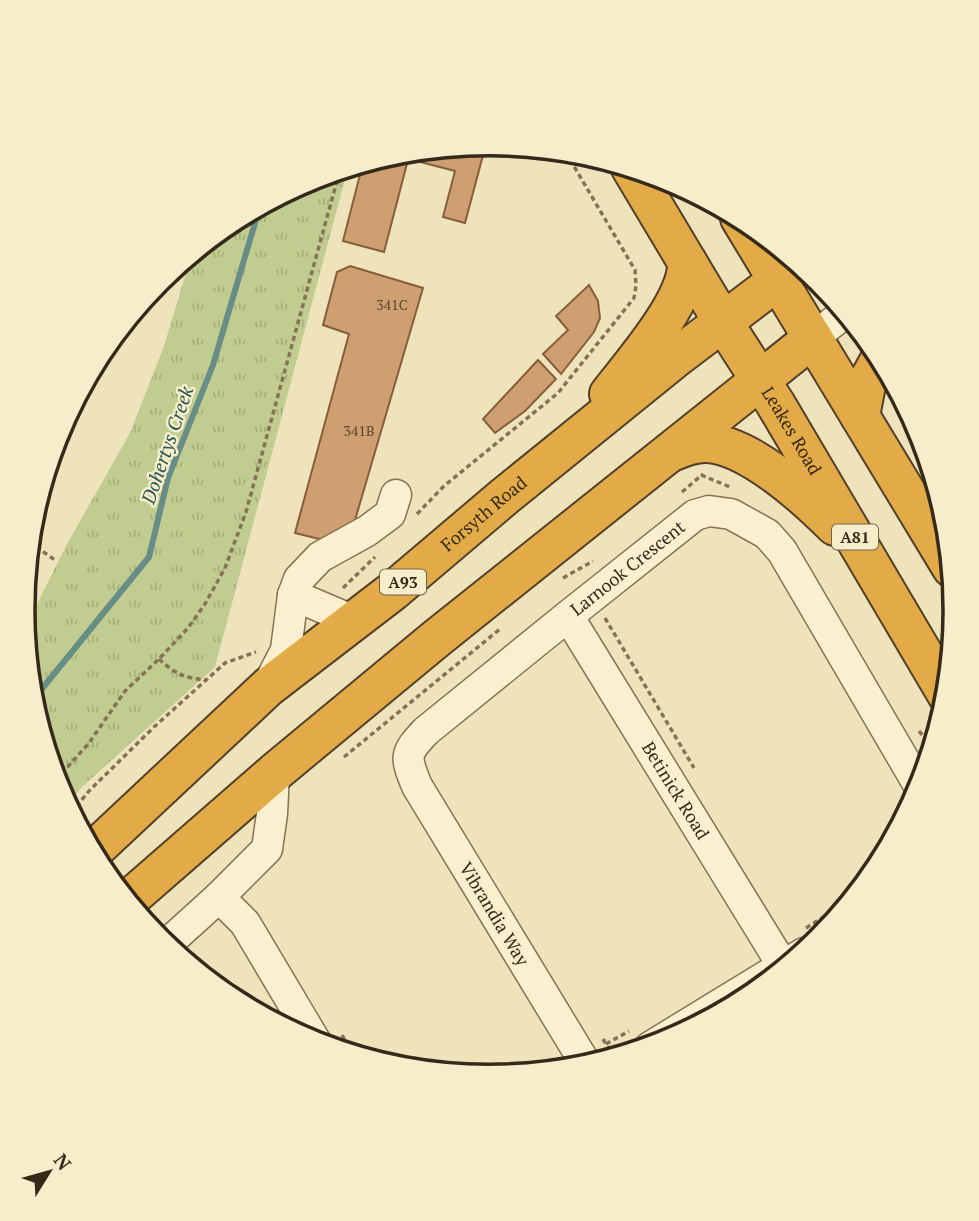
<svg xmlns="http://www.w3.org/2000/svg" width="979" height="1221" font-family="'PT Serif',serif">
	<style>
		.park { fill: url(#park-tufts) }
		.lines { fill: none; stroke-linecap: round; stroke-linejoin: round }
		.stream { stroke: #678d86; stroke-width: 6 }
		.building { fill: #ce9f70; stroke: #865e3a; stroke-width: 2 }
		.minor-casing { stroke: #867355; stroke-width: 33 }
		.highway-casing { stroke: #53402a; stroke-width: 42 }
		.path { stroke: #867355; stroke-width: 3.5; stroke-dasharray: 5 3.5; stroke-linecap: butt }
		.minor { stroke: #faf0cf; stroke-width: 30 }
		.highway { stroke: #e3ab47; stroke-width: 38 }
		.labels { text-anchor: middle; stroke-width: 5; stroke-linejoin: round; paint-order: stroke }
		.number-label { font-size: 14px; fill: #5b4630 }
		.shield { fill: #f6edcb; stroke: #6f644f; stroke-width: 2 }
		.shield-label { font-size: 16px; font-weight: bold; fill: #35291a }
		.street-label { font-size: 18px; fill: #35291a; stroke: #f6edcb }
		.water-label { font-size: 19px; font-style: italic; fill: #295555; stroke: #f6edcb }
		.rim { fill: none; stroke: #35291a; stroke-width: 3.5 }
	</style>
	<defs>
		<pattern id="park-tufts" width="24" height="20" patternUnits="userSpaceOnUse" patternTransform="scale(1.75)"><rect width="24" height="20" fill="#c1cd90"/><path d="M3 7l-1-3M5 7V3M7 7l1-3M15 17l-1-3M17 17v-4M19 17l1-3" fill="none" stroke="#a6b07c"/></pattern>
	</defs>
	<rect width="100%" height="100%" fill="#efe3bc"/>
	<path class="park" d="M348,168L215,667L81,788L67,806L58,789L32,701L25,628L67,544L130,433L164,346L192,253L231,222L311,179Z"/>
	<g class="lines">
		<path class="stream" d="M32,701L149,557L168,478L213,365L260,206"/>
	</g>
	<g class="building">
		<path d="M486,144L465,223L443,217L455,171L405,158L406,152Z"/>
		<path d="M410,152L384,252L343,241L363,163L399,153Z"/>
		<path d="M350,266L423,288L353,527L327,541L295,533L349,334L323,325L337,272Z"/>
		<path d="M589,285L598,301L600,318L594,332L561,374L543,354L568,330L556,316Z"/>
		<path d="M538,360L556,379L525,411L495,433L483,419Z"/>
	</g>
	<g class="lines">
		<defs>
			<g id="minor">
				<path d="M777,281L799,264"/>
				<path d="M813,338L846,312"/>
				<path d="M293,595L354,621"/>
				<path id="s1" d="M568,616L783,966"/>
				<path d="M269,683L286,650L293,595L299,579L320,557L367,531L390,514L396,495"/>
				<path d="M219,897L245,923L317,1044"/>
				<path d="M166,945L219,897L267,849L272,814L274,773"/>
				<path d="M650,1047L804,953"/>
				<path id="s2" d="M587,1066L417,786C405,757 404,754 426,731L568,616L695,515L709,511L731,514L767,534L782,551L921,789"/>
			</g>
			<g id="highway">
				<path id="s3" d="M631,168L723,322L775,403L948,696"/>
				<path d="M740,218L952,568"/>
				<path d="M609,394C632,364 689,300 687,262"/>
				<path d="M860,416L866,385L881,358"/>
				<path d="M671,452C683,447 695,442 708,443C750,446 806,497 835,526"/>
				<path id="s4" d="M92,852L268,687L393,591L505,496L678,356L777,281"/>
				<path d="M127,901L274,773L437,638L813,338"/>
			</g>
		</defs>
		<use href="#minor" class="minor-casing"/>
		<use href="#highway" class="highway-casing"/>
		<g class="path">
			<path d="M701,475L730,487"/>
			<path d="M682,492L703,474"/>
			<path d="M417,514L444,486L558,393L634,298L636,286L635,270L565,151"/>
			<path d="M29,542L55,560"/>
			<path d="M563,578L593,561"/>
			<path d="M343,588L375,557"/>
			<path d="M605,618L694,768"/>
			<path d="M159,659C175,674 184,678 206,680"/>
			<path d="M919,731L933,749"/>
			<path d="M344,757L500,629"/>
			<path d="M56,780L89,743L125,691L159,659L188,628L205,604L225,568L246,512L340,170"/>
			<path d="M71,813L89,791L154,727L225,663L256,652"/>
			<path d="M806,928L855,897"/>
			<path d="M342,1035L353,1055"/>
			<path d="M603,1039L614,1058"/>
			<path d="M606,1044L629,1031"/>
		</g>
		<use href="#minor" class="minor"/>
		<use href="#highway" class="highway"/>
	</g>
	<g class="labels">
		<g class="number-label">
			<text x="392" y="310">341C</text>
			<text x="359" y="436">341B</text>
		</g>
		<g class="shield">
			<rect x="832" y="524.5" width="46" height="25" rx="5"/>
			<rect x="380" y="569.5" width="46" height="25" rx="5"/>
		</g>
		<g class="shield-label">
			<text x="855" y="543">A81</text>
			<text x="403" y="588">A93</text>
		</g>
		<g class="street-label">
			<text dy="6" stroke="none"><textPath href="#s3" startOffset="308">Leakes Road</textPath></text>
			<text dy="6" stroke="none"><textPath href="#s4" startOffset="518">Forsyth Road</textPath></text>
			<text dy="6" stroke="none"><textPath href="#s2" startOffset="649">Larnook Crescent</textPath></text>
			<text dy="6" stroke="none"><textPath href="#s1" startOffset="205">Betinick Road</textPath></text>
			<text transform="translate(494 914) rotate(59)" y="6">Vibrandia Way</text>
		</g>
		<g class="water-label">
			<text transform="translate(167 445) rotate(-71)" y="7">Dohertys Creek</text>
		</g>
	</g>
	<path d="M0 0H979V1221H0ZM35 610a454 454 0 1 1 908 0a454 454 0 1 1-908 0Z" fill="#f6edcb" fill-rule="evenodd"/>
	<path class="rim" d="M35 610a454 454 0 1 1 908 0a454 454 0 1 1-908 0Z"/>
	<g transform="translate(49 1172) rotate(53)" stroke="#f6edcb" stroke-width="5" paint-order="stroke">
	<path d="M0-5L12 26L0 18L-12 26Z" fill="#35291a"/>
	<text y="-10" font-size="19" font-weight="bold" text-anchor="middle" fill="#35291a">N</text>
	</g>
</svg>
